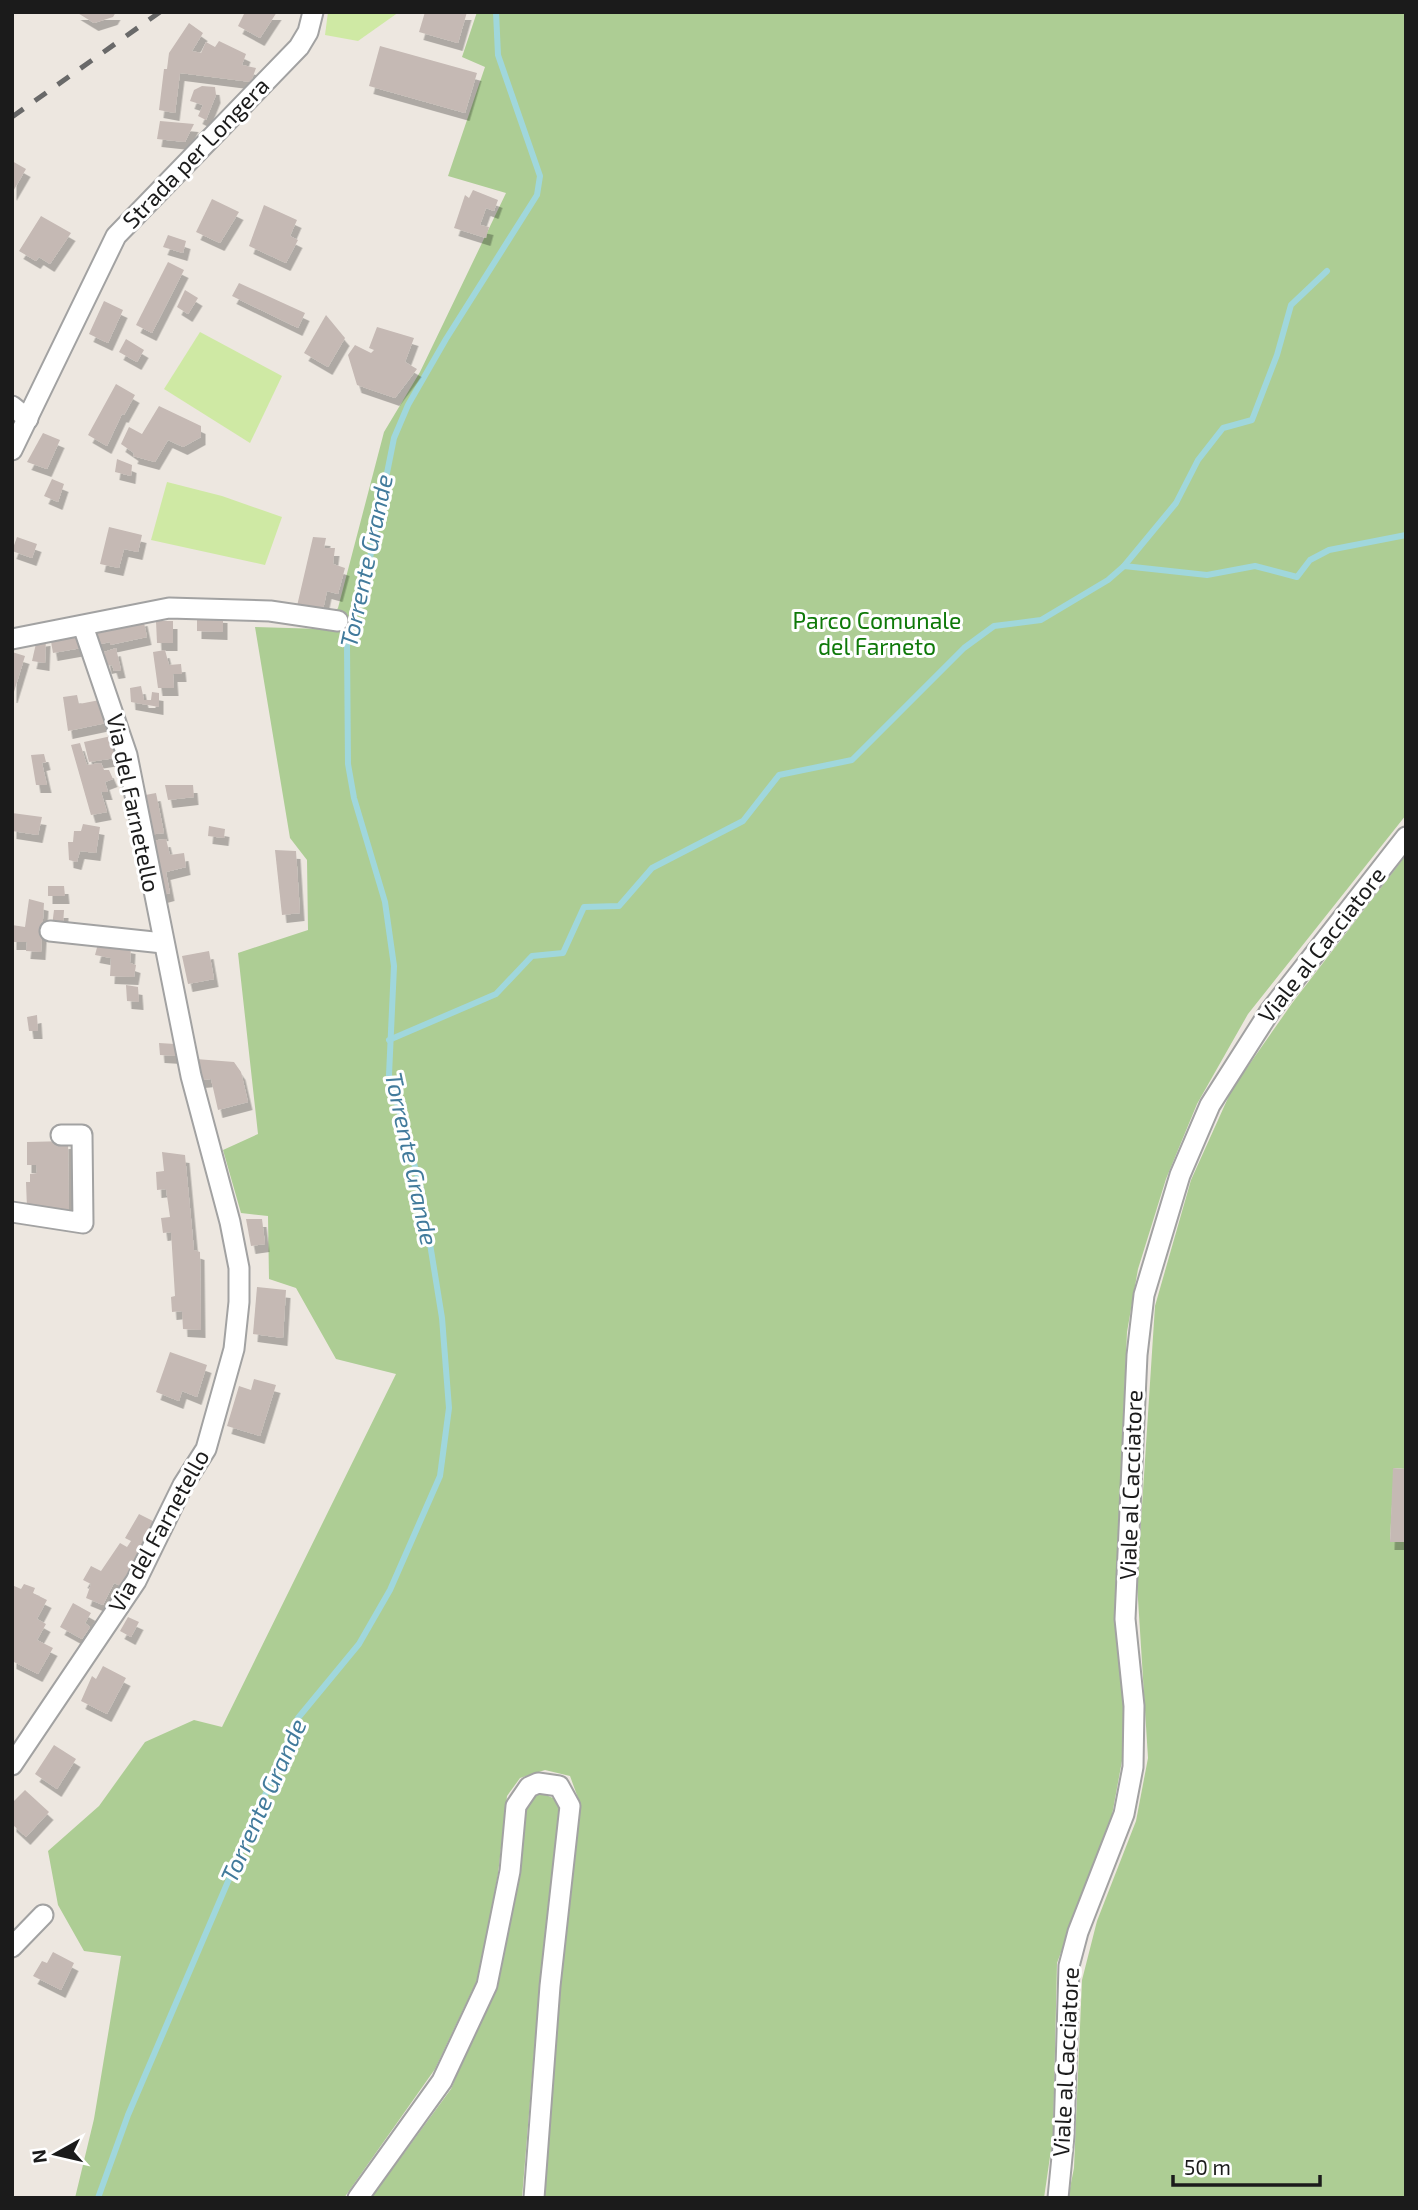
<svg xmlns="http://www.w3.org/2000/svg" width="1418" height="2210" font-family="'Exo 2',sans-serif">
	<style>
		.grass { fill: #cfe9a4 }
		.forest { fill: #adcd94 }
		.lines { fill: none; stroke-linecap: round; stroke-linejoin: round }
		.stream { stroke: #a0d7dc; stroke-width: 6 }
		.building { fill: #c5b9b4; filter: url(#shadow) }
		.minor-casing { stroke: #a2a2a2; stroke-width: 23 }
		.minor { stroke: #fff; stroke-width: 19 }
		.rail { stroke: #696969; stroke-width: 5; stroke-dasharray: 14 14; stroke-linecap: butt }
		.labels { text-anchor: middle; stroke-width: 6; stroke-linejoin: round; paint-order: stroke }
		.street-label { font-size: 23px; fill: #1b1b1b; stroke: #fff }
		.park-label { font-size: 23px; fill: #0f7909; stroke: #fff }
		.water-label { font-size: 24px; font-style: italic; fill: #427b9c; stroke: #fff }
	</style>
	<defs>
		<filter id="shadow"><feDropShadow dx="4.5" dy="8" stdDeviation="0" flood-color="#0004"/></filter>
	</defs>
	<rect width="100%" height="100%" fill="#ede7e0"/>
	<g class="grass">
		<path d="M328,12H399L358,41L325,35Z"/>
		<path d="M200,332L282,376L250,443L164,389Z"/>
		<path d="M167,482L222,496L282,517L265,565L151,540Z"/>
	</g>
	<g class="forest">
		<path d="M477,12H1406V815L1248,1014L1197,1104L1166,1179L1138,1269L1127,1332L1115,1606L1124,1702V1750L1112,1815L1057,1963L1053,2136L1044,2198H541L578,1798L570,1776L545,1770L520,1778L507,1796L498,1874L479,1976L435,2069L344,2198H75L94,2119L121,1956L84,1951L58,1905L48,1851L99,1806L145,1742L194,1720L222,1727L396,1374L336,1359L296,1288L269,1279L268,1216L241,1213L223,1150L258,1134L238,953L308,930L307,860L290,838L255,627L322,629L338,608L384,432L420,372L506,193L448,176L485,67L462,57Z"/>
		<path d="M1406,855V1469L1394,1468L1390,1541L1406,1542V2198H1068L1074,2168L1082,1980L1097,1921L1136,1821L1148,1758L1137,1583L1155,1306L1191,1180L1232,1089L1293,1002Z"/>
		<path d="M541,1793L553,1798L560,1806L561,1821L540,1980L522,2198H371L451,2089L492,1990L507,1938L524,1815L531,1798Z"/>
	</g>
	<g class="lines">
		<g class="stream">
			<path d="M1124,566L1176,503L1198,460L1223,428L1252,420L1277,355L1291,305L1327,271"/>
			<path d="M389,1040L496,994L532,956L563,953L584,907L619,906L652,868L743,821L779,775L852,760L964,648L994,626L1041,620L1108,580L1124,566L1207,575L1255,566L1297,577L1310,560L1329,550L1406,535"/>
			<path d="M98,2198L128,2115L298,1718L359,1644L390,1590L440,1476L449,1408L442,1318L421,1188L389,1075L394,966L385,902L354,798L348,764L347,645L356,600L368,568L394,438L408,405L446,339L537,195L540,176L498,55L496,12"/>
		</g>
	</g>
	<g class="building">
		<path d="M76,12H116L113,17L94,23Z"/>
		<path d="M245,12H277L260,38L238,26Z"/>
		<path d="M425,12H467L458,43L419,32Z"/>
		<path d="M189,23L203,33L192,51L201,53L206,42L215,47L219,41L246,54L242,65L256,68L251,82L180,73L175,113L159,110L164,69H167L169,53Z"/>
		<path d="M380,46L477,73L465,113L369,86Z"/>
		<path d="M202,86L215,87L216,95L206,120L198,116L203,105L190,101L194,90Z"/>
		<path d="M160,121L194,124L185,142L157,139Z"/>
		<path d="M12,161L26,169L12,193Z"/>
		<path d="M473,190L498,200L494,211L486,208L480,225L489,227L486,238L454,228L465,195L469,198Z"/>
		<path d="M212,199L239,212L220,243L196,232Z"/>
		<path d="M264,205L297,220L290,236L298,240L286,263L249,246Z"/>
		<path d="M41,216L71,233L50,264L39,257L36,261L19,251Z"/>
		<path d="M168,235L186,241L183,253L163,247Z"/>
		<path d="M168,262L184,270L152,333L136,325Z"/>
		<path d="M239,283L305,313L298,328L232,296Z"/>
		<path d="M185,290L198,298L188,314L177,307Z"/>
		<path d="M104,301L123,310L108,343L89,334Z"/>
		<path d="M326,315L345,338L328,367L304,353Z"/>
		<path d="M377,327L414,338L405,362L417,369L395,398L357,385L348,355L355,345L371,353L374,350L369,348Z"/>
		<path d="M126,339L144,350L137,362L119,352Z"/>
		<path d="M116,384L135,395L124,415L122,414L107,446L88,435Z"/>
		<path d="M159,406L201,426V437L183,447L168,440L155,462L133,456L134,453L121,444L129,427L142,434Z"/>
		<path d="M43,433L60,440L47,469L27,462Z"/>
		<path d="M117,459L132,465L131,476L115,472Z"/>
		<path d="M52,479L64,484L58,502L44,496Z"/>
		<path d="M109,527L142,535L138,552L124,549L119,568L100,564Z"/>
		<path d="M17,537L37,544L32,558L12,551Z"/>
		<path d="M313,537L326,538L324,548H335L333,564L345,568L338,594L327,591L323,610L297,606Z"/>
		<path d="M197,614L223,615V632L197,631Z"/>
		<path d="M143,618L147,637L110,645V642L96,645L93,629Z"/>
		<path d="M156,621H173V643H157Z"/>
		<path d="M82,631L87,647L53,653L50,636Z"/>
		<path d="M46,638L45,663L32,661L37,639Z"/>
		<path d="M116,648L121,670L114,671L112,665L107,666L104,652Z"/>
		<path d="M165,650L169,665L181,664L182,674H173L174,688H158L153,652Z"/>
		<path d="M12,652L25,656L13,695H12Z"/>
		<path d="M141,686L144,700H151L152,692L159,693V707L131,702L130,688Z"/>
		<path d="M77,695L79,704L105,699L111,722L68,731L63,697Z"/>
		<path d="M116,735L122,757L89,762L84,742Z"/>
		<path d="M80,743L87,765L101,763L104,770H109L113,779L105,782L108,792H101L107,812L91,815L71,745Z"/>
		<path d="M44,754L46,762L42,763L47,785H36L31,755Z"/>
		<path d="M165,785H193L194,797L168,800Z"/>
		<path d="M156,793L164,833L147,835L140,796Z"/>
		<path d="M12,813L42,817L38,835L12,831Z"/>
		<path d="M83,824L100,827L96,853L80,851L77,862L69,860L68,842H73L74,831H81Z"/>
		<path d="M209,826L225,829L224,838L208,836Z"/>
		<path d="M166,839L170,855L184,853L186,867L166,872L170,893L159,896L150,841Z"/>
		<path d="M275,850L296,851L300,913L282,915Z"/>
		<path d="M48,886H64L65,896H48Z"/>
		<path d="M29,899L44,903L41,952L26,951L27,942H12V925L25,927Z"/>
		<path d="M54,910H64L63,927L52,926Z"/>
		<path d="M99,940L131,946L130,963L136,965L134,977L110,976L111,958L95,955Z"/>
		<path d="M209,951L214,979L188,984L182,956Z"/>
		<path d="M126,985L138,987L139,1002L127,1001Z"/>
		<path d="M37,1015L38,1031H29L27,1017Z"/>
		<path d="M159,1043L175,1044L177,1056L160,1055Z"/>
		<path d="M196,1059L234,1062L241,1072L248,1102L218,1110L211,1079L200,1080Z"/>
		<path d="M68,1141L69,1211L27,1208L26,1182H30V1174L37,1173L36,1165H27V1142Z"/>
		<path d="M162,1152L185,1155L194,1250L200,1252L201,1330L183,1329L182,1311L172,1312L171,1297L175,1296L171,1232L163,1233L161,1218L170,1217L166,1189L157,1190L156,1172L164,1171Z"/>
		<path d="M246,1219H262L265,1244L251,1246Z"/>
		<path d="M257,1287L286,1290L283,1338L253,1334Z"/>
		<path d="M170,1352L207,1365L197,1397L182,1391L179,1401L156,1392Z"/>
		<path d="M254,1379L276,1385L260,1436L227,1426L239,1386L251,1390Z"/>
		<path d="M1393,1468L1406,1469V1542H1390Z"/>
		<path d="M139,1514L159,1524L126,1588L114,1583L103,1605L86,1598L91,1584L83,1580L91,1566L101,1571L120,1543L127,1547L131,1541L125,1538Z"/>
		<path d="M24,1584L35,1588L33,1593L47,1600L37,1619L46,1624L37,1640L53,1648L38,1674L12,1661V1585L21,1589Z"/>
		<path d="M73,1603L91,1613L85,1623L90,1627L82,1639L60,1627Z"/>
		<path d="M128,1617L139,1622L131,1637L120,1631Z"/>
		<path d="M103,1666L126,1678L107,1714L81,1701L92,1676L96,1679Z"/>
		<path d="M54,1745L76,1759L57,1789L35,1774Z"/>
		<path d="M25,1790L49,1812L26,1837L12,1824V1803Z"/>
		<path d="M53,1952L74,1963L61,1990L33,1976L42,1961L47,1963Z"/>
	</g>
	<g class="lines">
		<defs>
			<g id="minor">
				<path d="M12,406L28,419"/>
				<path d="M12,450L116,236L299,47L308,32L313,12"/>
				<path d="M12,639L169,608L270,611L338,621"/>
				<path d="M50,931L163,943"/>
				<path d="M12,1212L83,1223L82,1135H61"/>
				<path d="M12,1765L136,1581L183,1485L206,1449L234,1349L239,1302V1268L230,1222L191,1076L127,755L83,626"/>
				<path d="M12,1947L43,1915"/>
				<path d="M358,2198L442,2081L487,1985L510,1871L516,1806L529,1787L538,1783L559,1786L570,1806L550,1986L534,2198"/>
				<path d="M1058,2198L1064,2136L1069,1966L1078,1932L1124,1814L1133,1767L1134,1706L1125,1619L1137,1355L1144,1295L1180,1175L1210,1105L1270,1011L1406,837"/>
			</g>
		</defs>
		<use href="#minor" class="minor-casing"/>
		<use href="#minor" class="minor"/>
		<path class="rail" d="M12,117L160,12"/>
	</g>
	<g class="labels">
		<g class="street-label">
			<text transform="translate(196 153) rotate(-46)" y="8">Strada per Longera</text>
			<text transform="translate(133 803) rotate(78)" y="8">Via del Farnetello</text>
			<text transform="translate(1322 945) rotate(-52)" y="8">Viale al Cacciatore</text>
			<text transform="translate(1131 1485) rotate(-88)" y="8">Viale al Cacciatore</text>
			<text transform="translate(159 1531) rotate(-61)" y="8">Via del Farnetello</text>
			<text transform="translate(1066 2062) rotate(-87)" y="8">Viale al Cacciatore</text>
		</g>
		<g class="park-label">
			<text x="877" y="629">Parco Comunale<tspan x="877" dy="26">del Farneto</tspan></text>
		</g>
		<g class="water-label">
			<text transform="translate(367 561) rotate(-78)" y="8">Torrente Grande</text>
			<text transform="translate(411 1159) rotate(78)" y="8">Torrente Grande</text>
			<text transform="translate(264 1801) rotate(-66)" y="8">Torrente Grande</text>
		</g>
	</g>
	<rect width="1418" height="2210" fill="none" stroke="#1b1b1b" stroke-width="28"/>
	<g transform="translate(56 2154) rotate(262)" stroke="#ffffff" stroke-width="5" paint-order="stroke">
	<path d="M0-5L12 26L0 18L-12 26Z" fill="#1b1b1b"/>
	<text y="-10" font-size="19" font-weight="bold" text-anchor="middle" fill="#1b1b1b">N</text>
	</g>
	<path d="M1173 2175v10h147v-10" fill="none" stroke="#1b1b1b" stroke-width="3.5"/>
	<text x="1184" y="2175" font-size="21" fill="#1b1b1b" stroke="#ffffff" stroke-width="5" paint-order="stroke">50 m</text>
</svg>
